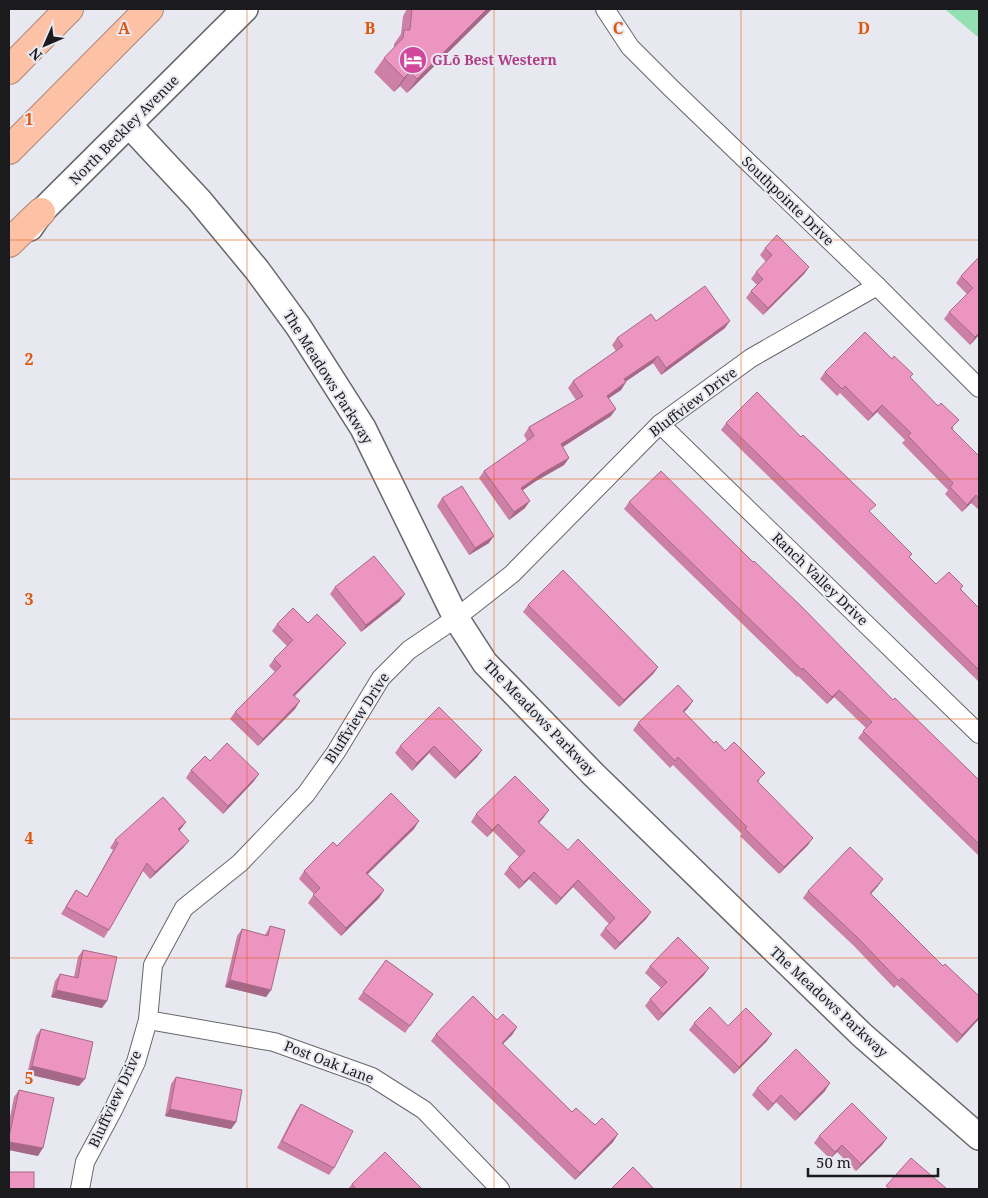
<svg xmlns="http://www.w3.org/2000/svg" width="988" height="1198" font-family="'Noto Serif',serif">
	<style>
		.green { fill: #93e0b2 }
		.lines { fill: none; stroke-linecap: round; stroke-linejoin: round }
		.street-casing { stroke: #66676d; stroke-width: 20 }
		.secondary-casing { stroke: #66676d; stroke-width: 28 }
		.highway-casing { stroke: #ae8776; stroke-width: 30 }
		.street { stroke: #fff; stroke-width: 18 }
		.secondary { stroke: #fff; stroke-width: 25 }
		.highway { stroke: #fdc1a5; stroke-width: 28 }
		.wall { fill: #cc80a6 }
		.shaded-wall { fill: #a66887 }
		.building { fill: #ed95c1; stroke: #a66887 }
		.grid { fill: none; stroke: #de560d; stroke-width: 1; stroke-opacity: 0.55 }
		.labels { text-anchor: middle; stroke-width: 4; stroke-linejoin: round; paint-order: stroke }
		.hotel-label { font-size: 14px; font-weight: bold; fill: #b23c85; stroke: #e8e9f0; text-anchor: start }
		.street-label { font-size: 14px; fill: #1b1b1e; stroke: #e8e9f0 }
		.grid-label { font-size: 16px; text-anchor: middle; font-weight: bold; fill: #de560d; stroke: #e8e9f0; stroke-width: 4; stroke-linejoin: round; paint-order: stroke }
	</style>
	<rect width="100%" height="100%" fill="#e8e9f0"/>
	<path class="green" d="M945,9H979V38Z"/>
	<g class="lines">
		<defs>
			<g id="street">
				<path d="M605,9L630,47L671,88L877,286L979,388"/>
				<path d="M660,424L979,734"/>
				<path d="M148,1020L274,1042L372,1077L424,1110L500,1189"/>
				<path d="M80,1189L85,1162L113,1110L136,1062L148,1020L153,965L184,908L240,863L306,794L336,752L381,678L409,650L456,618L512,574L660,424L751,358L877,286"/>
			</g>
			<g id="secondary">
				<path d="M129,125L199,200L257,270L298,326L363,428L456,618L485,663L593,774L862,1035L979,1137"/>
				<path d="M30,228L41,212L245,9"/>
			</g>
			<g id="highway">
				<path d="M9,70L69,9"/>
				<path d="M9,150L149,9"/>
				<path d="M9,243L41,212"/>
			</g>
		</defs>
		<use href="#street" class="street-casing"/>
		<use href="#secondary" class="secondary-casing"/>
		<use href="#highway" class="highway-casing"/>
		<use href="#street" class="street"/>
		<use href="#secondary" class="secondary"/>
		<use href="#highway" class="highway"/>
	</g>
	<g class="wall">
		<path d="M407,9H492L407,93L400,86L394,92L374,72L384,58L394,48V44L401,34L403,16Z"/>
		<path d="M765,248L809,267L804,274L763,315L746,298L751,291L757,285L751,279L756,272L766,262L760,255Z"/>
		<path d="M979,257V335L970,345L944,319L949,312L967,294L956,283L961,276Z"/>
		<path d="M656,321L725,328L661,375L653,363L625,382H626L621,390L609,398L611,416L563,447L569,458L564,465L536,481L522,490L525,508L509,520L479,478L484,471L527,441L524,435L529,427L576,400L568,388L573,381L616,351L612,345L617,338Z"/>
		<path d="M825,372L910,378L954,428L952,429L979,456V510L971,503L962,512L945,494L948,490L902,443L905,440L877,412L868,421L840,393L837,396L820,379Z"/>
		<path d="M726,423L870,512L912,554L909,557L936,584L961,589L979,608V682L721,430Z"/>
		<path d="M442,498L489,543L469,555L437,506Z"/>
		<path d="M629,502L893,700L979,780V856L858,738L866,728L834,697L827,704L798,676L797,677L624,509Z"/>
		<path d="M335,587L400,601L361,632L330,594Z"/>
		<path d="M528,605L658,667L653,674L619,707L523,612Z"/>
		<path d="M308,623L340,650L295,696V709L258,746L230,719L235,712L275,672L269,666L274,659L287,646L272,631L277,624Z"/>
		<path d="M439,707L482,750L477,757L455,779L429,753L412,771L395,753L400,746Z"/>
		<path d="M688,708L684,712L714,743L725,751L760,780L758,782L808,845L779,874L740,836L742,834L673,765L670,768L633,730L638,723Z"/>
		<path d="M210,761L254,781L223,814L186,778L191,770Z"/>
		<path d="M476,814L544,817L539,823L568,850L651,912L646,919L615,950L600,935L605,928L609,924L573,887L556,905L529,879L519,889L504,874L509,867L519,857L493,831L487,837L471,822Z"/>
		<path d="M186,822L179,830L189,841L183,848L150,879L143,871L109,930L104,938L61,914L76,890L87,897L113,850L110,848L115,840Z"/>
		<path d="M414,829L368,874L384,890L379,898L341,936L308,903L314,894L299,879L304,871L337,846Z"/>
		<path d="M878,886L871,894L979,1019L957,1043L897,985L894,988L854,946L803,898L808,891Z"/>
		<path d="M270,926L271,990L266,997L225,987L237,936L242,929L265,935Z"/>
		<path d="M83,950L102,1008L51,997L55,981L60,974L74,977L78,957Z"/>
		<path d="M386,960L433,994L405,1033L358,999Z"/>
		<path d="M650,966L704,975L658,1021L645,1006L650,999L661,988L645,973Z"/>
		<path d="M497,1020L517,1027L512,1035L503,1044L572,1112L595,1125L618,1134L613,1142L575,1180L431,1041L436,1034Z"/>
		<path d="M694,1023L728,1026L767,1041L734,1074L689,1030Z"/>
		<path d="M41,1029L79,1086L27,1074L36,1036Z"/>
		<path d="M176,1077L236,1122L231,1129L165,1116L171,1084Z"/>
		<path d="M757,1088L825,1091L795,1121L776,1102L768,1111L752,1095Z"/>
		<path d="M19,1090L38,1156L9,1150V1122L14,1097Z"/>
		<path d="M301,1104L334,1168L329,1175L277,1148L296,1111Z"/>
		<path d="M819,1136L882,1145L856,1171L837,1152L830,1159L814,1143Z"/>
		<path d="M352,1184L422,1189H348Z"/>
	</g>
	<g class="shaded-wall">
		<path d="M487,9H492L407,93L417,79Z"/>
		<path d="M410,72L400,86L394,92L404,78Z"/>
		<path d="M809,267L804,274L763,315L768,308Z"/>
		<path d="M730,321L725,328L661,375L666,368Z"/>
		<path d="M979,333V335L970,345L975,337Z"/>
		<path d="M658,356L653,363L619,386L624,379Z"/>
		<path d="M626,382L621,390L602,403L607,396Z"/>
		<path d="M882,405L877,412L868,421L873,414Z"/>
		<path d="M616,409L611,416L556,451L561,444Z"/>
		<path d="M569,458L564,465L536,481L516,495L521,488L541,474Z"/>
		<path d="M976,495L971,503L962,512L967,505Z"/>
		<path d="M530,501L525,508L509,520L514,512Z"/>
		<path d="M494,536L489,543L469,555L475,548Z"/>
		<path d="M405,594L400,601L361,632L366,625Z"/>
		<path d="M346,643L340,650L288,702L293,695Z"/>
		<path d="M658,667L653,674L619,707L624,700Z"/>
		<path d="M839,690L834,697L827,704L832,697Z"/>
		<path d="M300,701L295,709L258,746L263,739Z"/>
		<path d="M693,701L688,708L678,718L683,711Z"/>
		<path d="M434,746L429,753L412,771L417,763Z"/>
		<path d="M482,750L477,757L455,779L460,772Z"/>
		<path d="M259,774L254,781L223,814L228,806Z"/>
		<path d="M549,810L544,817L533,829L538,822Z"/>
		<path d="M419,821L414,829L361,880L366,873Z"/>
		<path d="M186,822L181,829L173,836L178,829Z"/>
		<path d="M498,824L493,831L487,837L492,830Z"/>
		<path d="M813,838L808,845L779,874L784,867Z"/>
		<path d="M189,841L183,848L150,879L155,872Z"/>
		<path d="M534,872L529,879L519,889L524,882Z"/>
		<path d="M883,879L878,886L865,900L870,893Z"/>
		<path d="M578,880L573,887L556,905L561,898Z"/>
		<path d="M384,890L379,898L341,936L346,928Z"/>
		<path d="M651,912L646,919L615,950L620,943Z"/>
		<path d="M709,968L704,975L658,1021L663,1014Z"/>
		<path d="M230,980L271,990L266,997L225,987Z"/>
		<path d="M56,990L107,1001L102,1008L51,997Z"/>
		<path d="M979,1017V1019L957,1043L962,1035Z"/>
		<path d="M517,1027L512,1035L496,1050L502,1043Z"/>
		<path d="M772,1034L767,1041L734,1074L739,1067Z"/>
		<path d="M32,1066L85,1079L79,1086L27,1074Z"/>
		<path d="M830,1083L825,1091L795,1121L800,1114Z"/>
		<path d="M781,1095L776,1102L768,1111L773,1104Z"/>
		<path d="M170,1109L236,1122L231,1129L165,1116Z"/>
		<path d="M618,1134L613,1142L575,1180L580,1173Z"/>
		<path d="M887,1138L882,1145L856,1171L861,1164Z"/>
		<path d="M9,1142L43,1148L38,1156L9,1150Z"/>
		<path d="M842,1145L837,1152L830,1159L835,1152Z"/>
	</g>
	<g class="building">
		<path d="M412,9H487L417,79L410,72L404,78L384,58L403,38L404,30H410Z"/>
		<path d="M777,235L809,267L768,308L751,291L763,279L756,272L772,255L765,248Z"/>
		<path d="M979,257V333L975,337L949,312L973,288L961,276Z"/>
		<path d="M705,286L730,321L666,368L658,356L624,379L626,382L607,396L616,409L561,444L569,458L541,474L521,488L530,501L514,512L484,471L534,436L529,427L583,396L573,381L623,346L617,338L651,314L656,321Z"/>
		<path d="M865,332L892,359L894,356L913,374L910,377L938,406L941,403L959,420L951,428L979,456V498L976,495L967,505L950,487L953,483L908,436L911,433L882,405L873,414L845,386L842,389L825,372Z"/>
		<path d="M757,392L801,437L803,435L876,505L869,511L912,554L909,557L936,584L949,572L963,586L960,589L979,608V670L726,423Z"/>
		<path d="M661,471L753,562L754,561L801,606L893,700L895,698L979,780V844L863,731L872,722L839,690L832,697L803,668L802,670L629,502Z"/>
		<path d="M462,486L494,536L475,548L442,498Z"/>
		<path d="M374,556L405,594L366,625L335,587Z"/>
		<path d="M563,570L658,667L624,700L528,605Z"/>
		<path d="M293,608L308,623L317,614L346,643L293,695L300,701L263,739L235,712L281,666L274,659L293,640L277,624Z"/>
		<path d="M678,685L693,701L683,711L714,743L716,741L725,751L734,742L765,773L757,781L813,838L784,867L745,829L747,827L678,757L675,761L638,723Z"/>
		<path d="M439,707L482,750L460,772L434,746L417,763L400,746Z"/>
		<path d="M227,743L259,774L228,806L191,770L205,756L210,761Z"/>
		<path d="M515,776L549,810L538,822L568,850L578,839L651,912L620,943L605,928L615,918L578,880L561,898L534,872L524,882L509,867L525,851L498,824L492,830L476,814Z"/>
		<path d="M391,793L419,821L366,873L384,890L346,928L313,895L320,888L304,871L333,842L337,846Z"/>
		<path d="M163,797L186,822L178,829L189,841L155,872L147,863L109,930L66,907L76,890L87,897L118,843L115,840Z"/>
		<path d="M850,847L883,879L870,893L943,966L945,964L979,996V1017L962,1035L902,978L899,981L859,939L808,891Z"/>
		<path d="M270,926L285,930L271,990L230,980L242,929L268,936Z"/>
		<path d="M678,937L709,968L663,1014L650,999L667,982L650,966Z"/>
		<path d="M83,950L117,957L107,1001L56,990L60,974L78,978Z"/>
		<path d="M386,960L433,994L410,1026L363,992Z"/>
		<path d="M473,996L497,1020L503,1014L517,1027L502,1043L572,1112L576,1108L595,1125L602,1118L618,1134L580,1173L436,1034Z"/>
		<path d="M710,1007L728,1026L746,1008L772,1034L739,1067L694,1023Z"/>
		<path d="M41,1029L93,1042L85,1079L32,1066Z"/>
		<path d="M796,1049L830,1083L800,1114L781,1095L773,1104L757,1088Z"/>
		<path d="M176,1077L242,1090L236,1122L170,1109Z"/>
		<path d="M19,1090L54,1098L43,1148L9,1142V1137Z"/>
		<path d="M852,1103L887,1138L861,1164L842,1145L835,1152L819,1136Z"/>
		<path d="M301,1104L353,1131L334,1168L282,1141Z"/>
		<path d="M385,1152L422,1189H356L352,1184Z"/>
		<path d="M911,1158L947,1189H890L886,1186Z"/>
		<path d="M633,1167L654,1189H611Z"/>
		<rect x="9" y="1172" width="25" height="17"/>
	</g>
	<path class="grid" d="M247,9V1189M494,9V1189M741,9V1189M9,240H979M9,479H979M9,719H979M9,958H979"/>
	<defs>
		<symbol id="hotel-disc" viewBox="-11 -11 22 22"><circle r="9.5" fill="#d1479c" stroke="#e8e9f0"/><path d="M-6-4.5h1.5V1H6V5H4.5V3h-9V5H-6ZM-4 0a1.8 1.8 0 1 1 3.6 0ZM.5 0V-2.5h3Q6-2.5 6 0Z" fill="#fff"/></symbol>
	</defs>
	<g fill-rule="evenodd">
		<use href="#hotel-disc" x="397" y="44" width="32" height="32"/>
	</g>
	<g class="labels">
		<g class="hotel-label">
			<text x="432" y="65">GLō Best Western</text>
		</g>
		<g class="street-label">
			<text transform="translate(124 130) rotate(-45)" y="5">North Beckley Avenue</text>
			<text transform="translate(788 201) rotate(44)" y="5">Southpointe Drive</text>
			<text transform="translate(328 377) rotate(58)" y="5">The Meadows Parkway</text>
			<text transform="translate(693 402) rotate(-37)" y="5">Bluffview Drive</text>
			<text transform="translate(820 579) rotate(44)" y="5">Ranch Valley Drive</text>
			<text transform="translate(357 718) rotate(-57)" y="5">Bluffview Drive</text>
			<text transform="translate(540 718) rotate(46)" y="5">The Meadows Parkway</text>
			<text transform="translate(829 1002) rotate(43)" y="5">The Meadows Parkway</text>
			<text transform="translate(329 1062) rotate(21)" y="5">Post Oak Lane</text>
			<text transform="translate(115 1099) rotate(-65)" y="5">Bluffview Drive</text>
		</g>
	</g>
	<g class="grid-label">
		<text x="124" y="34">A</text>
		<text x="370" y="34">B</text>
		<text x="618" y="34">C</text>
		<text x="864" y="34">D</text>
		<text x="29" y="125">1</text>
		<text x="29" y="365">2</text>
		<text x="29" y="605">3</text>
		<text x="29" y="844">4</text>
		<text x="29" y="1084">5</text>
	</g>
	<rect width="988" height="1198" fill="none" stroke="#1b1b1e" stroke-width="20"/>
	<g transform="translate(45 45) rotate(225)" stroke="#e8e9f0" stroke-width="4" paint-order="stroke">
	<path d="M0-4L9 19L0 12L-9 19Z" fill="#1b1b1e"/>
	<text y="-8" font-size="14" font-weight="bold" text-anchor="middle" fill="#1b1b1e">N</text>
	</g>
	<path d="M808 1168v8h130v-8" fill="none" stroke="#1b1b1e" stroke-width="2.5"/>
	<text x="816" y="1168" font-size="15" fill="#1b1b1e" stroke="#e8e9f0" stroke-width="4" paint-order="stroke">50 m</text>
</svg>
